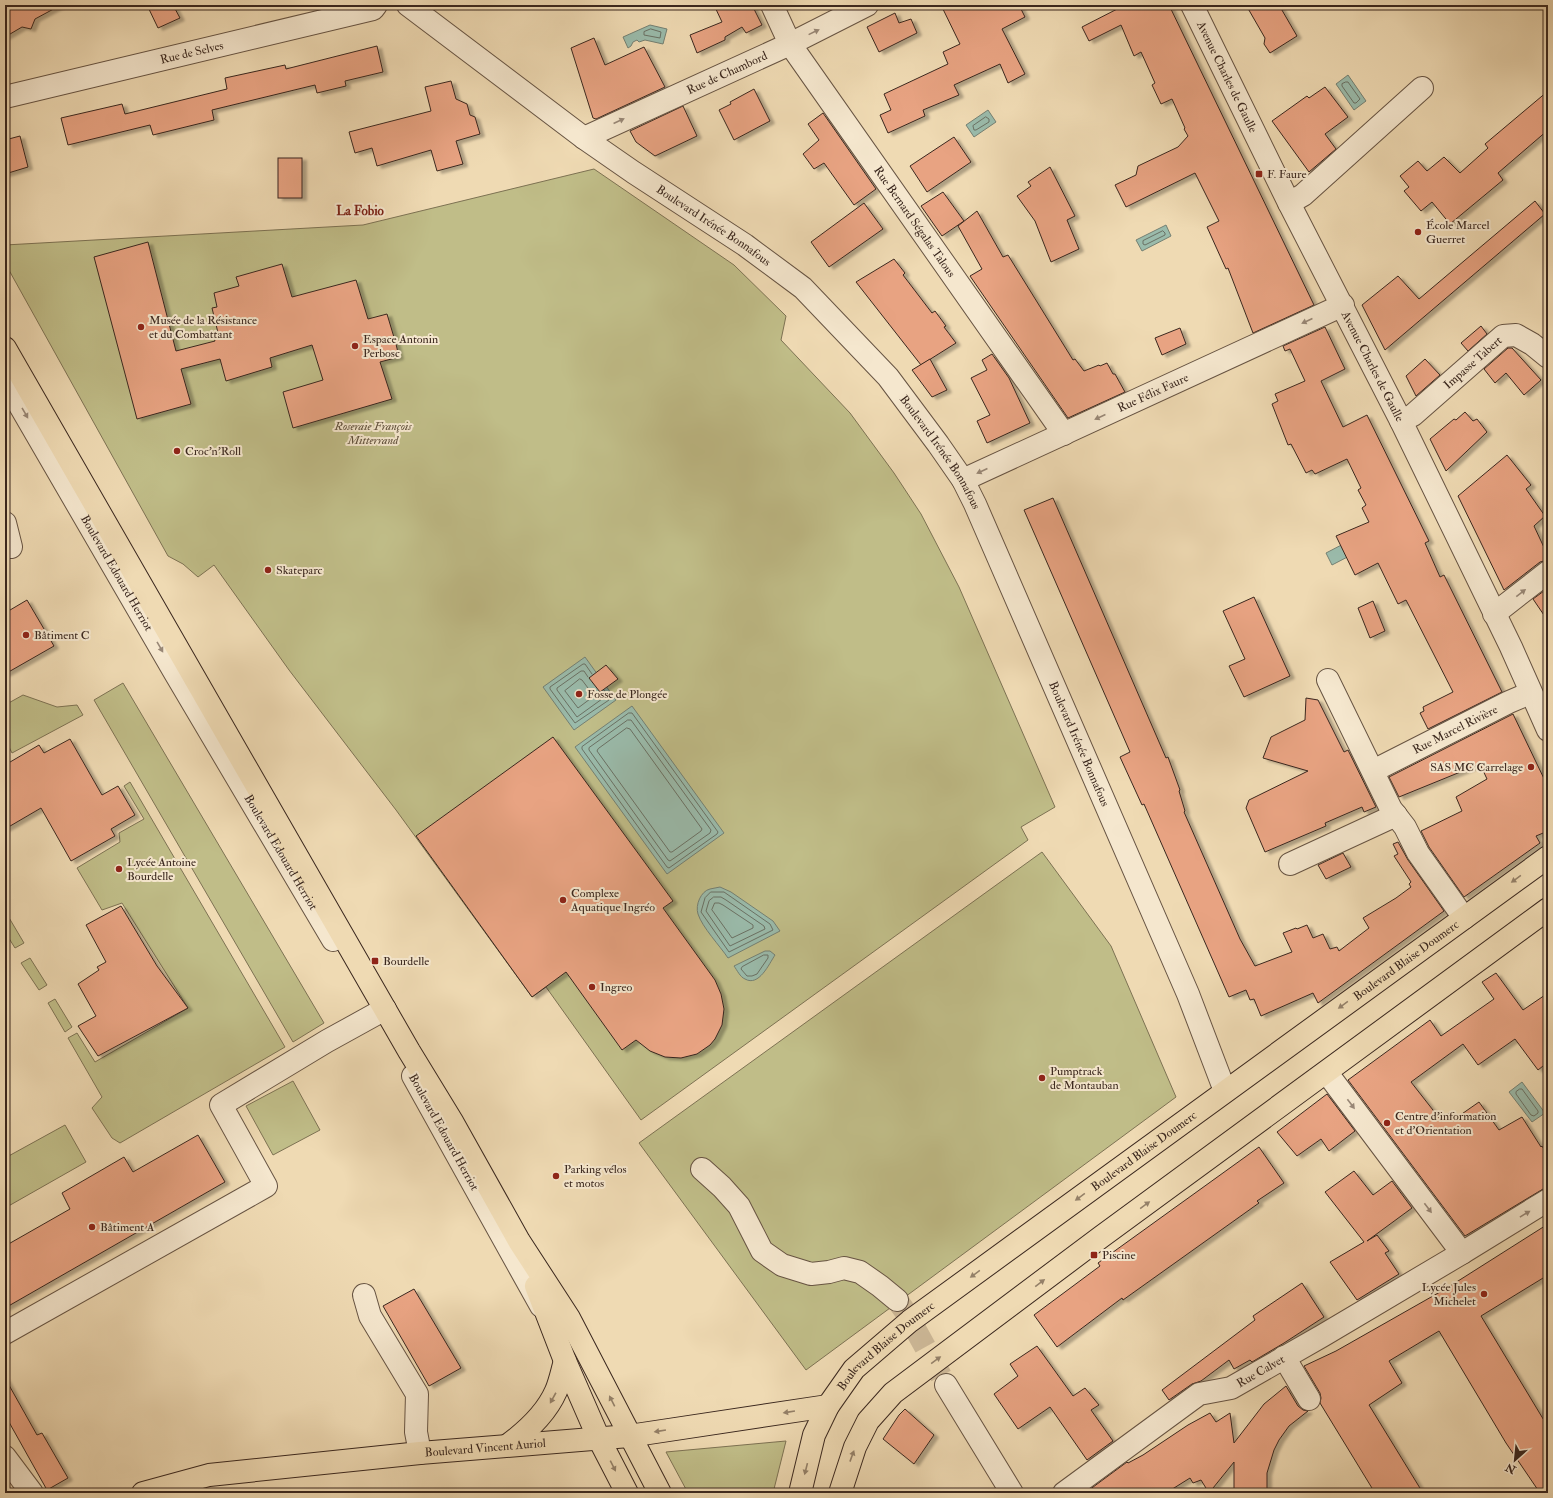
<svg xmlns="http://www.w3.org/2000/svg" width="1553" height="1498" font-family="'IM FELL Double Pica',serif">
	<style>
		.green { fill: #c0bd88; stroke: #7d7253 }
		.water { fill: #9abbab; stroke: #748073 }
		.lines { fill: none; stroke-linecap: round; stroke-linejoin: round }
		.shore { stroke: #6a7164; stroke-width: 1 }
		.building { fill: #e8a382; stroke: #3a271e; filter: url(#shadow) }
		.minor-tunnel { stroke: #cbb695; stroke-width: 22; stroke-dasharray: 22 11; stroke-linecap: butt }
		.minor-casing { stroke: #675443; stroke-width: 24 }
		.major-casing { stroke: #3a271e; stroke-width: 24 }
		.minor { stroke: #f5e7ce; stroke-width: 22 }
		.major { stroke: #efdab3; stroke-width: 22 }
		.oneway { fill: #988776 }
		.oneway2 { fill: #948068 }
		.poi-dot { fill: #8f2418; stroke: #f5e7ce; stroke-width: 1.5 }
		.labels { text-anchor: middle; stroke-width: 4; stroke-linejoin: round; paint-order: stroke }
		.street-label { font-size: 12px; fill: #3a271e; stroke: #f5e7ce }
		.poi-label { font-size: 12px; fill: #3a271e; stroke: #f5e7ce; text-anchor: start }
		.park-label { font-size: 12px; font-style: italic; fill: #5c4c38; stroke: #f5e7ce }
		.neighbourhood-label { font-size: 13px; font-weight: bold; fill: #7a1f14; stroke: #f5e7ce }
	</style>
	<defs>
		<filter id="shadow"><feDropShadow dx="4.5" dy="2.5" stdDeviation="1" flood-color="#0004"/></filter>
	</defs>
	<rect width="100%" height="100%" fill="#efdab3"/>
	<filter id="stains"><feTurbulence type="fractalNoise" baseFrequency=".005" numOctaves="4"/><feColorMatrix values="0 0 0 0 .2 0 0 0 0 .09 0 0 0 0 .02 0 0 0 .5 -.17"/></filter>
	<radialGradient id="worn" r=".72"><stop offset=".6" stop-color="#630" stop-opacity="0"/><stop offset="1" stop-color="#630" stop-opacity=".3"/></radialGradient>
	<g class="green">
		<path d="M594,169L734,265L786,316L781,340L850,413L894,473L921,514L959,587L1055,807L1021,827L1028,840L641,1120L546,987L532,997L396,810L289,670L214,565L198,577L183,564L168,556L5,263V245L363,225Z"/>
		<path d="M123,683L324,1023L293,1042L94,700Z"/>
		<path d="M23,695L57,707L77,705L83,715L12,753L5,739V705Z"/>
		<path d="M130,782L285,1047L120,1143L112,1138L92,1108L102,1097L68,1038L77,1033L95,1062L188,1008L122,903L102,910L77,868L120,842L119,833L144,819L124,786Z"/>
		<path d="M1042,852L1111,946L1176,1097L806,1370L639,1143Z"/>
		<path d="M8,916L24,943L15,948L5,932V918Z"/>
		<path d="M30,958L47,985L39,990L21,963Z"/>
		<path d="M55,999L72,1027L65,1032L48,1003Z"/>
		<path d="M293,1081L320,1130L273,1155L246,1106Z"/>
		<path d="M65,1125L86,1162L5,1208V1158Z"/>
		<path d="M786,1441L773,1493H688L666,1452Z"/>
	</g>
	<g class="water">
		<path d="M650,25L667,29L663,44L645,40L639,42L637,40L633,42L631,46L628,48L623,37Z"/>
		<path d="M1348,75L1366,101L1354,110L1336,84Z"/>
		<path d="M988,110L996,122L974,137L966,125Z"/>
		<path d="M1166,225L1171,236L1142,251L1136,240Z"/>
		<path d="M1351,540L1357,552L1332,565L1326,553Z"/>
		<path d="M585,657L616,700L574,730L543,687Z"/>
		<path d="M632,706L724,833L667,874L575,747Z"/>
		<path d="M720,887L731,892L773,921L780,931L728,958C720,946 702,927 698,914C695,905 701,891 710,889C713,888 717,888 720,887Z"/>
		<path d="M765,951H770L775,955C769,964 759,987 745,979C740,977 737,970 734,966Z"/>
		<path d="M1522,1082L1545,1113L1532,1122L1509,1092Z"/>
	</g>
	<g class="lines">
		<g class="shore">
			<path d="M651,29L661,32L660,38L644,35V32Z"/>
			<path d="M1346,82H1348L1360,99L1356,103H1354L1342,86V84Z"/>
			<path d="M986,117L989,119V122L976,130H974L973,126Z"/>
			<path d="M1163,231L1165,233V235L1145,245L1143,244V241Z"/>
			<path d="M592,674L585,664H583L550,687V689L575,723L609,700V698L604,690"/>
			<path d="M588,677L584,671H581L557,688V690L577,717L602,699V697L599,693"/>
			<path d="M580,679L582,680L594,696L578,708L565,691Z"/>
			<path d="M629,713H632L718,832L717,834L669,868L667,867L582,749V747Z"/>
			<path d="M628,720H631L711,830L710,833L670,861L668,860L589,750V748Z"/>
			<path d="M627,728L630,729L702,829L701,831L672,852H670L597,751L598,749Z"/>
			<path d="M711,892H724L770,924L773,930L729,952L701,912L705,898Z"/>
			<path d="M714,897H721L726,900L764,926L765,929L730,946L706,911L709,901Z"/>
			<path d="M715,903H719L723,905L753,925V928L732,938L712,910Z"/>
			<path d="M764,955H768V958L757,974L752,976H747L741,969L742,967Z"/>
			<path d="M1520,1089H1522L1538,1111V1113L1534,1116L1531,1115L1516,1094V1092Z"/>
		</g>
	</g>
	<g class="building">
		<path d="M5,5H61L35,19L31,29L22,27L5,37Z"/>
		<path d="M147,5H173L180,18L158,28Z"/>
		<path d="M714,5H752L762,25L746,33L742,27L725,37V40L697,53L690,35L722,22Z"/>
		<path d="M941,5H1019L1025,17L1002,29L1025,74L1008,83L1000,64L954,85L959,95L923,110L925,116L888,133L880,115L891,110L884,94L948,64L943,52L960,44Z"/>
		<path d="M1125,5H1169L1314,305L1253,333L1228,268L1226,269L1207,227L1219,221L1195,173L1126,207L1115,185L1136,175L1138,166L1178,147L1188,136L1184,129L1185,128L1172,99L1161,104L1152,85L1155,83L1141,52L1134,56L1121,25L1089,41L1082,27Z"/>
		<path d="M1246,5H1279L1297,36L1270,53L1264,44L1265,38Z"/>
		<path d="M895,13L899,23L911,19L917,33L879,52L867,27Z"/>
		<path d="M594,38L605,65L644,47L665,87L596,119L593,118L571,48Z"/>
		<path d="M377,46L383,72L345,81L346,86L317,93L315,85L212,110L214,120L153,135L150,125L68,145L61,118L122,104L125,114L227,89L225,78L285,65L286,69Z"/>
		<path d="M451,81L456,99L467,104L470,115L475,117L480,134L456,141L463,164L437,171L431,150L377,166L372,148L355,153L349,132L431,111L425,87Z"/>
		<path d="M1325,87L1348,117L1325,134L1336,149L1309,172L1272,121L1307,96L1309,98Z"/>
		<path d="M754,89L770,121L734,140L719,110L731,104L730,102Z"/>
		<path d="M1548,91V130L1498,173L1503,180L1450,224L1432,202L1421,211L1404,191L1409,187L1400,176L1418,161L1427,171L1444,157L1460,173L1488,148L1485,144Z"/>
		<path d="M683,106L697,136L655,156L636,142L630,131Z"/>
		<path d="M823,113L876,189L854,205L824,163L814,169L803,154L819,140L808,124Z"/>
		<path d="M20,136L28,167L5,174V140Z"/>
		<path d="M954,137L971,162L927,192L910,166Z"/>
		<rect x="278" y="158" width="24" height="40"/>
		<path d="M1050,167L1075,216L1067,220L1079,249L1051,262L1035,221L1017,196L1031,186L1028,182Z"/>
		<path d="M943,192L964,221L942,236L921,206Z"/>
		<path d="M1535,201L1545,214L1385,350L1362,305L1398,276L1419,299Z"/>
		<path d="M864,203L883,229L829,267L811,242Z"/>
		<path d="M977,211L1003,257L1008,255L1073,360L1075,359L1084,371L1099,365L1100,366L1107,363L1113,374H1115L1125,392L1068,418L970,276L982,269L958,226Z"/>
		<path d="M148,242L176,351L215,341L214,338L219,337L212,308L217,307L214,293L239,286L236,277L282,264L292,297L356,280L368,319L387,314L396,344L399,357L380,362L392,399L293,428L283,392L323,380L312,345L270,358L272,367L226,381L220,359L181,369L191,404L137,419L94,257Z"/>
		<path d="M894,259L905,273L903,275L932,313L935,311L946,326L944,327L956,343L921,365L856,282Z"/>
		<path d="M1481,326L1487,334L1468,351L1461,343Z"/>
		<path d="M1325,327L1345,369L1321,381L1343,427L1367,415L1429,541L1425,543L1440,577L1444,575L1502,692L1428,729L1420,713L1424,711L1423,707L1453,692L1406,600L1398,604L1378,563L1355,575L1336,536L1369,522L1362,508L1366,505L1358,490L1361,488L1347,459L1315,474L1312,470L1306,473L1291,444L1288,445L1272,404L1278,401L1275,394L1305,381L1290,349L1285,351L1283,346Z"/>
		<path d="M1180,328L1186,344L1162,355L1155,338Z"/>
		<path d="M1508,348H1512L1541,380L1524,395L1506,373L1495,383L1484,369Z"/>
		<path d="M992,354L1009,378L1030,423L987,443L977,421L990,415L971,378L987,370L982,360Z"/>
		<path d="M930,359L947,390L932,397L912,370Z"/>
		<path d="M1425,359L1440,375L1416,396L1406,376Z"/>
		<path d="M1465,412L1473,421L1477,419L1487,432L1446,471L1430,439L1454,419L1456,420Z"/>
		<path d="M1507,455L1531,485L1526,489L1545,516L1534,526L1548,556V560L1540,562L1504,590L1458,496Z"/>
		<path d="M1053,498L1166,758L1168,757L1180,790L1179,791L1185,811L1184,812L1240,939L1255,966L1292,952L1283,933L1296,928L1297,929L1307,925L1313,938L1323,934L1330,949L1337,947L1339,951L1369,928L1363,918L1396,898L1411,887L1409,884L1411,882L1394,856L1398,854L1393,844L1398,842L1408,860L1444,911L1318,1003L1313,993L1261,1016L1254,999L1250,1000L1246,990L1229,997L1144,804L1142,805L1120,757L1130,752L1024,510Z"/>
		<path d="M1548,588V621L1533,599Z"/>
		<path d="M1254,597L1290,676L1244,697L1229,666L1245,659L1223,611Z"/>
		<path d="M27,600L54,646L5,674V613Z"/>
		<path d="M1373,601L1385,631L1370,638L1358,608Z"/>
		<path d="M606,665L618,679L600,692L589,678Z"/>
		<path d="M1306,698L1318,700L1344,752L1348,750L1376,807L1364,812L1362,807L1325,823L1326,826L1265,852L1246,808L1249,800L1308,771L1263,758L1271,737L1305,720Z"/>
		<path d="M1513,714L1548,787V831L1536,836L1540,843L1464,897L1429,847L1421,831L1462,811L1456,797L1487,779L1480,764L1399,797L1389,777Z"/>
		<path d="M553,737L673,901L663,908L715,980L721,994L724,1009L722,1025L715,1039L710,1045L697,1054L681,1058L665,1057L650,1051L636,1040L622,1050L566,972L532,997L416,836Z"/>
		<path d="M70,739L102,795L118,786L135,815L111,829L115,836L71,861L41,808L5,829V765L39,745L44,753Z"/>
		<path d="M1343,853L1351,867L1326,879L1318,865Z"/>
		<path d="M121,906L157,966L188,1008L98,1056L78,1026L96,1016L78,984L99,970L97,967L106,962L86,925Z"/>
		<path d="M1496,973L1523,1010L1548,993V1062L1538,1070L1515,1039L1478,1065L1463,1044L1411,1082L1440,1119L1451,1112L1456,1118L1479,1102L1499,1130L1522,1117L1541,1147L1542,1146L1548,1156V1186L1465,1236L1348,1080L1430,1020L1441,1036L1494,999L1482,982Z"/>
		<path d="M1327,1094L1355,1131L1329,1151L1321,1139L1297,1156L1277,1132Z"/>
		<path d="M198,1135L225,1182L5,1308V1246L70,1209L62,1193L124,1157L133,1172Z"/>
		<path d="M1259,1147L1284,1183L1257,1201L1259,1203L1123,1300L1122,1298L1057,1347L1034,1315L1100,1266L1098,1263Z"/>
		<path d="M1354,1171L1373,1195L1392,1181L1412,1208L1367,1241L1377,1235L1389,1251L1385,1253L1399,1274L1357,1300L1330,1262L1364,1242L1325,1192Z"/>
		<path d="M1548,1224V1275L1481,1316L1548,1427V1493H1540L1506,1443L1439,1331L1389,1361L1402,1383L1369,1405L1423,1493H1375L1320,1403L1321,1398L1320,1393L1304,1366L1336,1351L1447,1288Z"/>
		<path d="M1302,1283L1324,1317L1284,1343L1252,1362L1250,1360L1234,1369L1229,1360L1201,1381L1192,1384L1169,1400L1162,1390L1255,1320L1253,1316Z"/>
		<path d="M414,1289L461,1368L429,1386L383,1306Z"/>
		<path d="M1037,1346L1073,1396L1085,1388L1099,1405L1091,1410L1113,1441L1087,1460L1050,1407L1018,1429L994,1394L1018,1376L1010,1364Z"/>
		<path d="M5,1378L37,1435L42,1433L68,1478L47,1490L5,1415Z"/>
		<path d="M1286,1386L1298,1406L1303,1410L1308,1411L1289,1426L1279,1440L1274,1450L1267,1473V1493H1234V1462L1209,1493L1201,1480L1193,1483L1190,1478L1166,1493H1085L1127,1462L1128,1463L1143,1455L1188,1425L1210,1413L1216,1422L1230,1413L1234,1443L1264,1404Z"/>
		<path d="M905,1409L934,1435L914,1464L883,1439L899,1415Z"/>
	</g>
	<g class="lines">
		<path class="minor-tunnel" d="M897,1300L907,1314L946,1385"/>
		<defs>
			<g id="minor">
				<path id="s1" d="M408,5L584,138L633,172L745,245L803,288L888,377L938,444L963,480L975,504L1188,994L1225,1091"/>
				<path id="s2" d="M772,5L790,44L1064,434"/>
				<path id="s3" d="M1192,5L1289,203L1401,421L1511,647L1548,730"/>
				<path id="s4" d="M5,97L373,9L376,5"/>
				<path id="s5" d="M584,138L790,44L867,5"/>
				<path d="M1289,203L1303,195L1422,88"/>
				<path id="s6" d="M5,380L175,673L333,940"/>
				<path id="s7" d="M1401,421L1413,415L1503,336L1516,335L1532,344L1548,357"/>
				<path id="s8" d="M963,480L1343,305"/>
				<path d="M5,523L11,547"/>
				<path d="M1494,614L1548,572"/>
				<path d="M1328,680L1391,809L1405,827L1418,853L1464,918"/>
				<path id="s9" d="M1373,771L1509,702L1530,693"/>
				<path d="M1290,864L1396,815"/>
				<path d="M1327,1073L1462,1253L1548,1200"/>
				<path d="M413,1076L541,1306"/>
				<path d="M702,1169L722,1187L739,1206L762,1251L782,1265L811,1274L829,1272L844,1268L860,1272L880,1286L897,1300"/>
				<path d="M364,1295L370,1316L417,1394L416,1432L420,1453"/>
				<path d="M5,1333L266,1186L221,1105L327,1041L385,1009"/>
				<path d="M1284,1357L1309,1399"/>
				<path d="M946,1385L1012,1493"/>
				<path d="M5,1457L32,1493"/>
				<path id="s10" d="M1064,1493L1199,1394L1231,1388L1322,1336L1462,1253"/>
			</g>
			<g id="major">
				<path d="M5,348L409,1051L453,1123L519,1241L569,1318L660,1493"/>
				<path d="M536,1286L565,1361L599,1439L627,1493"/>
				<path d="M508,1445C527,1431 546,1414 556,1391C560,1382 562,1371 565,1361"/>
				<path id="s11" d="M143,1493L209,1475L420,1453L629,1436L828,1406"/>
				<path id="s12" d="M800,1493L814,1435L828,1406L854,1369L910,1321L1548,857"/>
				<path d="M840,1493L855,1447L868,1421L893,1393L1101,1237L1548,909"/>
			</g>
		</defs>
		<use href="#minor" class="minor-casing"/>
		<use href="#major" class="major-casing"/>
		<use href="#minor" class="minor"/>
		<use href="#major" class="major"/>
	</g>
	<defs><path id="oneway-solid" d="M-6-.8H1V-3.2L6.5 0L1 3.2V.8H-6Z"/></defs>
	<g class="oneway">
		<use href="#oneway-solid" transform="translate(814 32) rotate(-26)"/>
		<use href="#oneway-solid" transform="translate(619 121) rotate(-25)"/>
		<use href="#oneway-solid" transform="translate(1307 321) rotate(155)"/>
		<use href="#oneway-solid" transform="translate(25 413) rotate(60)"/>
		<use href="#oneway-solid" transform="translate(1100 417) rotate(155)"/>
		<use href="#oneway-solid" transform="translate(982 471) rotate(155)"/>
		<use href="#oneway-solid" transform="translate(1521 593) rotate(-38)"/>
		<use href="#oneway-solid" transform="translate(160 647) rotate(60)"/>
		<use href="#oneway-solid" transform="translate(1351 1104) rotate(53)"/>
		<use href="#oneway-solid" transform="translate(1428 1208) rotate(53)"/>
		<use href="#oneway-solid" transform="translate(1525 1214) rotate(-31)"/>
	</g>
	<g class="oneway2">
		<use href="#oneway-solid" transform="translate(1516 879) rotate(144)"/>
		<use href="#oneway-solid" transform="translate(1343 1005) rotate(144)"/>
		<use href="#oneway-solid" transform="translate(1080 1197) rotate(144)"/>
		<use href="#oneway-solid" transform="translate(1145 1205) rotate(-36)"/>
		<use href="#oneway-solid" transform="translate(975 1274) rotate(144)"/>
		<use href="#oneway-solid" transform="translate(1040 1283) rotate(-37)"/>
		<use href="#oneway-solid" transform="translate(936 1360) rotate(-36)"/>
		<use href="#oneway-solid" transform="translate(553 1398) rotate(119)"/>
		<use href="#oneway-solid" transform="translate(612 1401) rotate(-117)"/>
		<use href="#oneway-solid" transform="translate(789 1412) rotate(171)"/>
		<use href="#oneway-solid" transform="translate(660 1431) rotate(171)"/>
		<use href="#oneway-solid" transform="translate(852 1456) rotate(-70)"/>
		<use href="#oneway-solid" transform="translate(613 1466) rotate(63)"/>
		<use href="#oneway-solid" transform="translate(806 1469) rotate(104)"/>
	</g>
	<g class="poi-dot">
		<rect x="1255" y="170" width="8" height="8" rx="2"/>
		<circle cx="1418" cy="232" r="4"/>
		<circle cx="141" cy="327" r="4"/>
		<circle cx="355" cy="346" r="4"/>
		<circle cx="177" cy="451" r="4"/>
		<circle cx="268" cy="570" r="4"/>
		<circle cx="26" cy="635" r="4"/>
		<circle cx="579" cy="694" r="4"/>
		<circle cx="1531" cy="767" r="4"/>
		<circle cx="119" cy="869" r="4"/>
		<circle cx="563" cy="900" r="4"/>
		<rect x="371" y="957" width="8" height="8" rx="2"/>
		<circle cx="592" cy="987" r="4"/>
		<circle cx="1042" cy="1078" r="4"/>
		<circle cx="1387" cy="1123" r="4"/>
		<circle cx="556" cy="1176" r="4"/>
		<circle cx="92" cy="1227" r="4"/>
		<rect x="1090" y="1251" width="8" height="8" rx="2"/>
		<circle cx="1484" cy="1294" r="4"/>
	</g>
	<g class="labels">
		<g class="street-label">
			<text dy="4" stroke="none"><textPath href="#s4" startOffset="192">Rue de Selves</textPath></text>
			<text dy="4" stroke="none"><textPath href="#s5" startOffset="157">Rue de Chambord</textPath></text>
			<text dy="4" stroke="none"><textPath href="#s3" startOffset="80">Avenue Charles de Gaulle</textPath></text>
			<text dy="4" stroke="none"><textPath href="#s2" startOffset="260">Rue Bernard Ségalas Talous</textPath></text>
			<text dy="4" stroke="none"><textPath href="#s1" startOffset="377">Boulevard Irénée Bonnafous</textPath></text>
			<text dy="4" stroke="none"><textPath href="#s7" startOffset="93">Impasse Tabert</textPath></text>
			<text dy="4" stroke="none"><textPath href="#s3" startOffset="404">Avenue Charles de Gaulle</textPath></text>
			<text dy="4" stroke="none"><textPath href="#s8" startOffset="209">Rue Félix Faure</textPath></text>
			<text dy="4" stroke="none"><textPath href="#s1" startOffset="701">Boulevard Irénée Bonnafous</textPath></text>
			<text dy="4" stroke="none"><textPath href="#s6" startOffset="223">Boulevard Edouard Herriot</textPath></text>
			<text dy="4" stroke="none"><textPath href="#s9" startOffset="92">Rue Marcel Rivière</textPath></text>
			<text dy="4" stroke="none"><textPath href="#s1" startOffset="1025">Boulevard Irénée Bonnafous</textPath></text>
			<text dy="4" stroke="none"><textPath href="#s6" startOffset="547">Boulevard Edouard Herriot</textPath></text>
			<text dy="4" stroke="none"><textPath href="#s12" startOffset="824">Boulevard Blaise Doumerc</textPath></text>
			<text transform="translate(444 1132) rotate(61)" y="4">Boulevard Edouard Herriot</text>
			<text dy="4" stroke="none"><textPath href="#s12" startOffset="500">Boulevard Blaise Doumerc</textPath></text>
			<text dy="4" stroke="none"><textPath href="#s12" startOffset="176">Boulevard Blaise Doumerc</textPath></text>
			<text dy="4" stroke="none"><textPath href="#s10" startOffset="234">Rue Calvet</textPath></text>
			<text dy="4" stroke="none"><textPath href="#s11" startOffset="346">Boulevard Vincent Auriol</textPath></text>
		</g>
		<g class="poi-label">
			<text x="1267" y="178">F. Faure</text>
			<text x="1426" y="229">École Marcel<tspan x="1426" dy="14">Guerret</tspan></text>
			<text x="149" y="324">Musée de la Résistance<tspan x="149" dy="14">et du Combattant</tspan></text>
			<text x="363" y="343">Espace Antonin<tspan x="363" dy="14">Perbosc</tspan></text>
			<text x="185" y="455">Croc'n'Roll</text>
			<text x="276" y="574">Skateparc</text>
			<text x="34" y="639">Bâtiment C</text>
			<text x="587" y="698">Fosse de Plongée</text>
			<text x="1523" y="771" text-anchor="end">SAS MC Carrelage</text>
			<text x="127" y="866">Lycée Antoine<tspan x="127" dy="14">Bourdelle</tspan></text>
			<text x="571" y="897">Complexe<tspan x="571" dy="14">Aquatique Ingréo</tspan></text>
			<text x="383" y="965">Bourdelle</text>
			<text x="600" y="991">Ingreo</text>
			<text x="1050" y="1075">Pumptrack<tspan x="1050" dy="14">de Montauban</tspan></text>
			<text x="1395" y="1120">Centre d'information<tspan x="1395" dy="14">et d'Orientation</tspan></text>
			<text x="564" y="1173">Parking vélos<tspan x="564" dy="14">et motos</tspan></text>
			<text x="100" y="1231">Bâtiment A</text>
			<text x="1102" y="1259">Piscine</text>
			<text x="1476" y="1291" text-anchor="end">Lycée Jules<tspan x="1476" dy="14">Michelet</tspan></text>
		</g>
		<g class="park-label">
			<text x="373" y="430">Roseraie François<tspan x="373" dy="14">Mitterrand</tspan></text>
		</g>
		<g class="neighbourhood-label">
			<text x="360" y="215">La Fobio</text>
		</g>
	</g>
	<rect width="1553" height="1498" fill="none" stroke="#efdab3" stroke-width="20"/>
	<rect x="6" y="6" width="1541" height="1486" fill="none" stroke="#3a271e" stroke-width="2"/>
	<rect x="10" y="10" width="1533" height="1478" fill="none" stroke="#3a271e"/>
	<g transform="translate(1515 1460) rotate(207)" stroke="#f5e7ce" stroke-width="3" paint-order="stroke">
	<path d="M0-3L7 15L0 10L-7 15Z" fill="#3a271e"/>
	<text y="-6" font-size="11" font-weight="bold" text-anchor="middle" fill="#3a271e">N</text>
	</g>
	<rect width="100%" height="100%" filter="url(#stains)"/>
	<rect width="100%" height="100%" fill="url(#worn)"/>
</svg>
